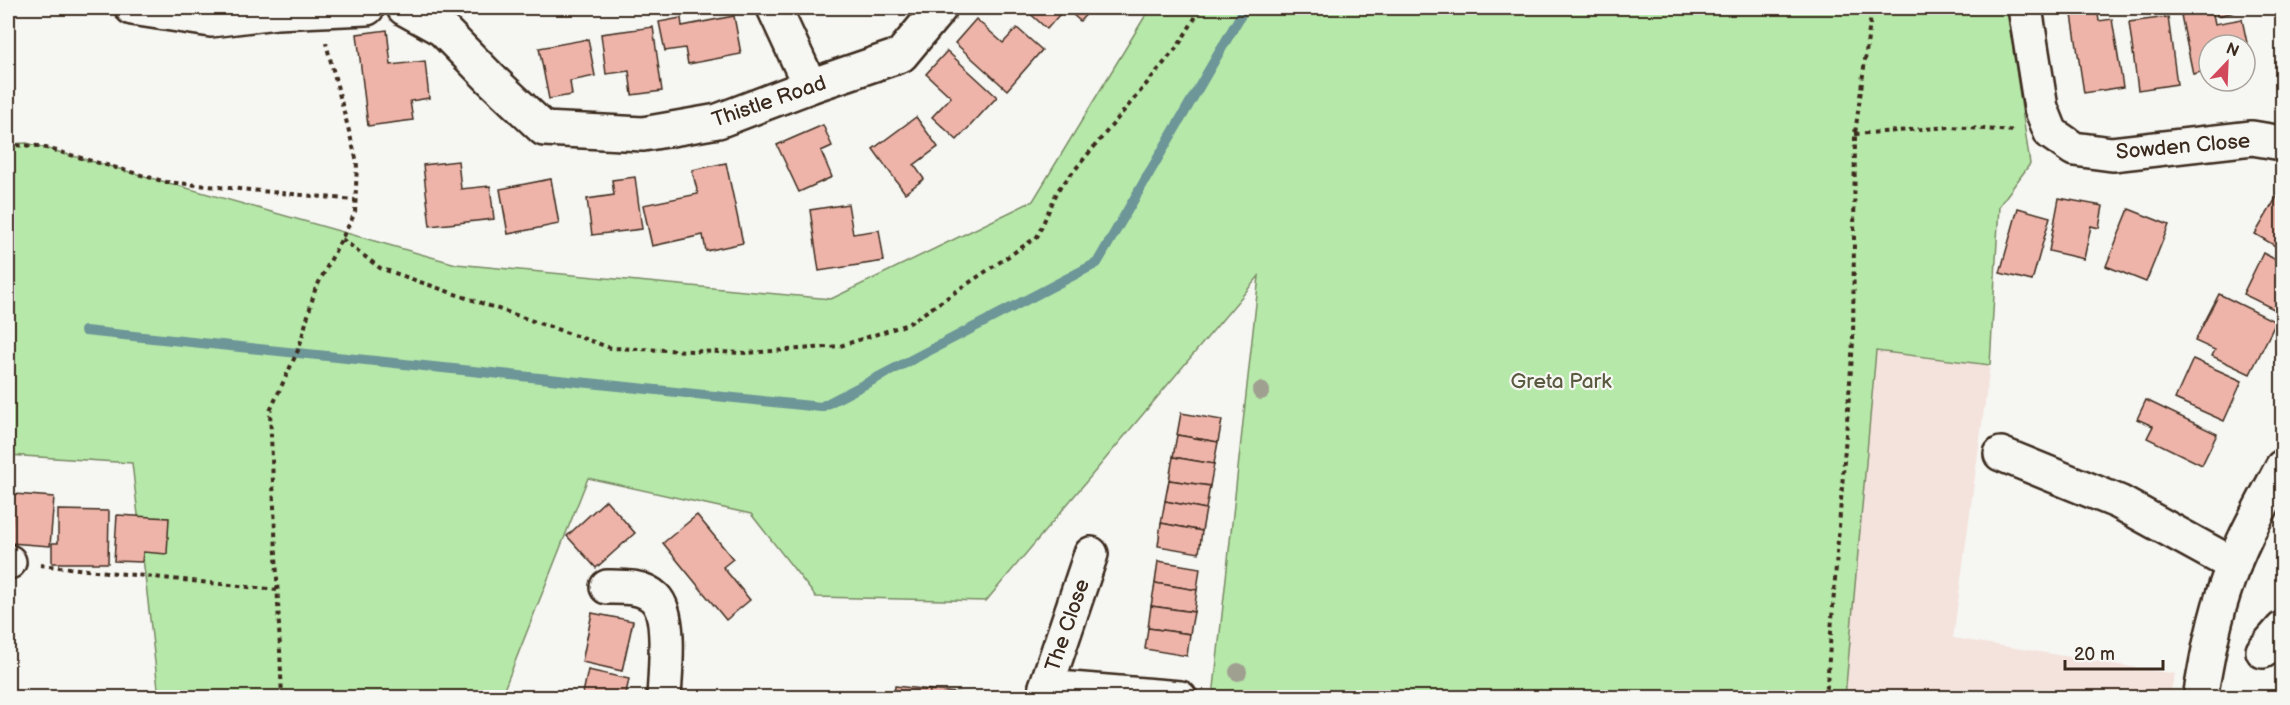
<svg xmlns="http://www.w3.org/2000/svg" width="2290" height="705" font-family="'Balsamiq Sans',sans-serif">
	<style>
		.built { fill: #f4e2dc }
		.green { fill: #b6e8a9; stroke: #788964; stroke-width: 1.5 }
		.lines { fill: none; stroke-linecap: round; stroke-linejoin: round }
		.stream { stroke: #6c9697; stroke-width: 10 }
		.building { fill: #eeb4a9; stroke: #3b2a1e; stroke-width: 1.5 }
		.minor-casing { stroke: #3b2a1e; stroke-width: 38 }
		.path { stroke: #3b2a1e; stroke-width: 4; stroke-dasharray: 4.5 4.5; stroke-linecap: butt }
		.minor { stroke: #f6f6f2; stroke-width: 33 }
		.tree { fill: #a0a091 }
		.labels { text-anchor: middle; stroke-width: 4.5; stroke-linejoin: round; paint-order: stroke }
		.street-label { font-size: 21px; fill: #3b2a1e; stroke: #f6f6f2 }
		.park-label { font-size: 21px; fill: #5a5a41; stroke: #f6f6f2 }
	</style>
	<rect width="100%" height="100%" fill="#f6f6f2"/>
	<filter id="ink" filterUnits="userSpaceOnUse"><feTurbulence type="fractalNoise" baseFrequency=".0167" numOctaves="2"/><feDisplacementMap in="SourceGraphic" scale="12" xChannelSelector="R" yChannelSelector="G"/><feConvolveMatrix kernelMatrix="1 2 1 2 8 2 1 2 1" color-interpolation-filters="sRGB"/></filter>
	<g filter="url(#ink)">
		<path class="built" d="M1876,350L1990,365L1953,638L2175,674L2169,697L1845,698Z"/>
		<path class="green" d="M1150,8H2007L2030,164L1999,206L1990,365L1876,351L1845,697H1213L1259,276L986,601L816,597L751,514L588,478L501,697H159L132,463L8,455V144L27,143L456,264L831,299L1033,201Z"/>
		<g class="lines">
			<path class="stream" d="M85,331L821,407L1097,263L1245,8"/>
		</g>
		<g class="building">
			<path d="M1024,8H1092L1080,21L1065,8L1047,29Z"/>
			<path d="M2071,8H2097L2099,21L2112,19L2123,87L2084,93Z"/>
			<path d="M2215,8H2234L2235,12L2217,16Z"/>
			<path d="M2212,9L2215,24L2242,19L2251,62L2245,63V45H2209V70L2193,74L2181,15Z"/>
			<path d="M734,16L741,54L688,64L685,48L665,51L659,22L681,18L682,26Z"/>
			<path d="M2168,17L2177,84L2138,90L2129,22Z"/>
			<path d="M976,19L1003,43L1017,28L1042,50L1007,90L955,43Z"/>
			<path d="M653,27L662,91L632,95L629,71L606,74L601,34Z"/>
			<path d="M387,30L391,65L425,61L429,98L410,101L413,120L368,126L357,34Z"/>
			<path d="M588,39L595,76L570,81L572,95L549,99L539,48Z"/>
			<path d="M947,51L997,97L957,140L932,117L951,97L926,74Z"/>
			<path d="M916,117L938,147L914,165L924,179L905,193L873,149Z"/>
			<path d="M823,125L832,146L821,151L832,177L799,192L777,145Z"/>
			<path d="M458,161L461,189L490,186L494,219L430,226L423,165Z"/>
			<path d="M726,163L743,243L706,251L703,235L652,246L643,205L698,194L692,170Z"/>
			<path d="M635,177L642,229L592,235L587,199L614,195L612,180Z"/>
			<path d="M551,179L559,224L508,234L500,189Z"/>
			<path d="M2282,188V250L2255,234Z"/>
			<path d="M2059,198L2103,206L2099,228L2091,226L2084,259L2049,251Z"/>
			<path d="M848,204L853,234L879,230L884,261L819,271L810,210Z"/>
			<path d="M2018,208L2050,217L2032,281L2000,273Z"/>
			<path d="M2129,209L2169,225L2146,282L2106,266Z"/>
			<path d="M2263,253L2282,263V313L2243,294Z"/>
			<path d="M2219,294L2276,322L2250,374L2212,356L2215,350L2195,341Z"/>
			<path d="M2193,359L2242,381L2224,421L2175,399Z"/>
			<path d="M2146,400L2217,434L2202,465L2147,438L2153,426L2137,419Z"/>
			<path d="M1181,413L1222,420L1218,442L1177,435Z"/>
			<path d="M1177,435L1218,442L1214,464L1173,457Z"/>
			<path d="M1173,457L1214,464L1210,486L1169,480Z"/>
			<path d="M1169,480L1210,486L1206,509L1165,501Z"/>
			<path d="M14,494L54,497L50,546L10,543Z"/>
			<path d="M606,500L635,533L596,568L567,536Z"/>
			<path d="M1165,501L1206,509L1202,531L1161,523Z"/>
			<path d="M58,510L109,511L108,563H52V543H58Z"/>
			<path d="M117,515L169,518L167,554L143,552L142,562L114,561Z"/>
			<path d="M697,515L733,559L723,567L750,600L726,620L663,543Z"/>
			<path d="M1161,523L1202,531L1199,553L1158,546Z"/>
			<path d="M1158,561L1200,568L1197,590L1155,583Z"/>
			<path d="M1155,583L1197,590L1194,612L1151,606Z"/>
			<path d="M1151,606L1194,612L1190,634L1148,628Z"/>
			<path d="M592,613L633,621L622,671L582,662Z"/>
			<path d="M1148,628L1190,634L1187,656L1145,649Z"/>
			<path d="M588,670L629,679L625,698H582Z"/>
			<path d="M895,686L930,690L929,698H894Z"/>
			<path d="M930,690L965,694V698H929Z"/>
		</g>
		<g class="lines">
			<defs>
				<g id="minor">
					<path d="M132,8L211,20L276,12L367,8"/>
					<path d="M404,8L442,29L492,80L544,129L643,134L718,121L810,86L901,55L940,8"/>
					<path d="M774,8L810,86"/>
					<path d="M2025,8L2041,108L2051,133L2074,149L2112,154L2252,138L2282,143"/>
					<path d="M2001,454L2119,502L2234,565"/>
					<path d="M8,562H9"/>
					<path d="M607,587C623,587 643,586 655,598C672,615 665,674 664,698"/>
					<path d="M2263,651L2282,629"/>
					<path d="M1046,687L1180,698"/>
					<path d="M1046,698V687L1091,554"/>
					<path d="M2200,698C2207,658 2214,618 2228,580C2241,541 2263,504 2282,467"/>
				</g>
			</defs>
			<use href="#minor" class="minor-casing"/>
			<g class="path">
				<path d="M1855,134L1951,127L2016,131"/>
				<path d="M8,145L39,146L166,182L355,200"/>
				<path d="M342,239L380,268L611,348L746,353L840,346L908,324L1037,237L1058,190L1178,46L1201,8"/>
				<path d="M40,565L277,590"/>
				<path d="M282,698L270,411L299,348L315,290L355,213L357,162L326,43"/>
				<path d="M1826,698L1853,342L1855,134L1872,8"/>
			</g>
			<use href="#minor" class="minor"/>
		</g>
		<g class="tree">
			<circle cx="1261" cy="391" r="9"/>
			<circle cx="1238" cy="672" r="9"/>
		</g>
	</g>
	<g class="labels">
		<g class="street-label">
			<text transform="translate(769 101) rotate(-19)" y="7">Thistle Road</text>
			<text transform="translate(2183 146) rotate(-5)" y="7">Sowden Close</text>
			<text transform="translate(1067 625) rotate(-71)" y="7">The Close</text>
		</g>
		<g class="park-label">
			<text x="1561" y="388">Greta Park</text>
		</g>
	</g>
	<rect width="2290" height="705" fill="none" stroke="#f6f6f2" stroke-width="30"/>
	<rect x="15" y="15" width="2260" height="675" fill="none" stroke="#3b2a1e" stroke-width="2" filter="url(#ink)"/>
	<g transform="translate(2227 63) rotate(23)"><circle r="28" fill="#f6f6f2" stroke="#aba49d" stroke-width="1.5"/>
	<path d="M0-4.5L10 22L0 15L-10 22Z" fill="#d1495b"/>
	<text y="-9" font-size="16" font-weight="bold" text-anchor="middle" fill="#3b2a1e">N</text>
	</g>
	<path d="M2065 660v9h98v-9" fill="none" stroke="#3b2a1e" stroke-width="3"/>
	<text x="2074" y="660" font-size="18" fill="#3b2a1e" stroke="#f6f6f2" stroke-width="4.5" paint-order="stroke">20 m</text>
</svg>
